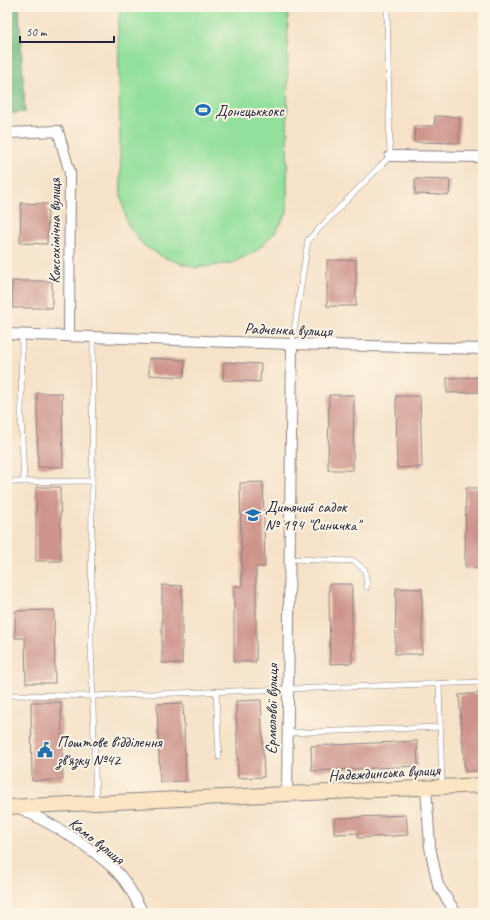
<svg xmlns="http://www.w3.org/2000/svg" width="490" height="920" font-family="Caveat,sans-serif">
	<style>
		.green { fill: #93e09c; stroke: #5a816c }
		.forest { fill: #76be84; stroke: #4c7060 }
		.building { fill: #ce948c }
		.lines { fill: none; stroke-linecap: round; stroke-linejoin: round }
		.lane-casing { stroke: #8c8282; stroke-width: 6 }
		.street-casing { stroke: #8c8282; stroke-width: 12 }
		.secondary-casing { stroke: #8c8282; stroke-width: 16 }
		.lane { stroke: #fff; stroke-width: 5 }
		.street { stroke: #fff; stroke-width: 10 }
		.secondary { stroke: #fbe6c3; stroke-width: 14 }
		.labels { text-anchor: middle; stroke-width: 4; stroke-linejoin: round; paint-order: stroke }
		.poi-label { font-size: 16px; fill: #22223b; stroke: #fcf5e5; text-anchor: start }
		.street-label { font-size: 16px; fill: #22223b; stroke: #fcf5e5 }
	</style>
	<rect width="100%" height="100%" fill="#fcf5e5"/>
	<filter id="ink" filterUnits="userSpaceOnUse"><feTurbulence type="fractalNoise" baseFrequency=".025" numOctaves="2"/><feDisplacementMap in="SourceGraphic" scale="8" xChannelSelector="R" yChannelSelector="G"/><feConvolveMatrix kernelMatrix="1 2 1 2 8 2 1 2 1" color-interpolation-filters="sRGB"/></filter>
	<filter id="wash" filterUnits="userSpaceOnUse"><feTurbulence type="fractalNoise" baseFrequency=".012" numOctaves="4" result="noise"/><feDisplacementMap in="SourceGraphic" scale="16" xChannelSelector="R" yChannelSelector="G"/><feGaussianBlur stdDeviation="0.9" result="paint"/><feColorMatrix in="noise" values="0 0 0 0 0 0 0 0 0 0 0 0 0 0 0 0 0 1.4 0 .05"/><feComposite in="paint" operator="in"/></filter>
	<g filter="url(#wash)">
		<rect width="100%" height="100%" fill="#f6e2c8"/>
		<path class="green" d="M121,7H288L287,213L274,234L256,251L232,263L196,268L165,258L143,245L127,223L121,196L118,23Z"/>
		<path class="forest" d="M7,7H19L25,112L7,114Z"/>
		<g id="blocks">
			<g class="building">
				<path d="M435,116L460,117L459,143L414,142L415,126H434Z"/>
				<path d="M415,179L450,180L449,195L415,194Z"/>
				<path d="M21,203L48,204L47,244L20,243Z"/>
				<rect x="327" y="260" width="29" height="46"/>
				<rect x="12" y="281" width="40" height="27"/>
				<path d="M149,358L185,360L184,377L149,375Z"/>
				<path d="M224,362L261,364L260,382L223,380Z"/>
				<path d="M482,377L483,392L447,393V378Z"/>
				<path d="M37,393H62L63,467H38Z"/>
				<path d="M329,395H354L353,470H328Z"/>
				<path d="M396,396H420L422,467L397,468Z"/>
				<path d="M263,482L265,567H256V662H234V586H242L240,483Z"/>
				<path d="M36,487H60L61,561H36Z"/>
				<path d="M466,488H483V569L465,568Z"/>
				<path d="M329,584H352V663L330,664Z"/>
				<path d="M162,585L182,586V664L162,663Z"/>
				<path d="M396,588L422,589V654H395Z"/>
				<path d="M54,610L55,683H26L25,638H15V611Z"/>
				<path d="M483,693V770L465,772L459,695Z"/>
				<path d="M261,700L264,777L238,778L236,701Z"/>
				<path d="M31,702H61L63,780L32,781Z"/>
				<path d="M183,703L186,781L160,782L157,704Z"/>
				<path d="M417,741L418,766L312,771L311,746Z"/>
				<path d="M406,815L408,835L358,838V833L334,834V818Z"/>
			</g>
		</g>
	</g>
	<g filter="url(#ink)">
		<use href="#blocks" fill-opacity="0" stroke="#8c8282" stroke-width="1"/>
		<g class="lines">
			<defs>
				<g id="lane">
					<path d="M22,334L21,416L24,482"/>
					<path d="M93,337L91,644L96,802"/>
					<path d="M292,344L308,240L390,156L387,7"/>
					<path d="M7,482L92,481"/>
					<path d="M289,559L354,561L365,570L367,587"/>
					<path d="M439,683L442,786"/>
					<path d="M216,691L219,757"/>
					<path d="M7,695L93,696L483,682"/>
					<path d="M288,733L440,727"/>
				</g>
				<g id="street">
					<path d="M7,133L58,131L70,173L69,335"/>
					<path d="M390,156L483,157"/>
					<path d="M7,334L292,344L483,349"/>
					<path d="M426,787L430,847L438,885L456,913"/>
					<path d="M287,794L292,344"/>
					<path d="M18,807C51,824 87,843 114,869C127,881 135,898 143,913"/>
				</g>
				<path id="secondary" d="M7,807L483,785"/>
			</defs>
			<use href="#lane" class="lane-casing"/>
			<use href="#street" class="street-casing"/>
			<use href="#secondary" class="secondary-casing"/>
			<use href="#lane" class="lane"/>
			<use href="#street" class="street"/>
			<use href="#secondary" class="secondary"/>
		</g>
	</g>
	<defs>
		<symbol id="stadium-bare" viewBox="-9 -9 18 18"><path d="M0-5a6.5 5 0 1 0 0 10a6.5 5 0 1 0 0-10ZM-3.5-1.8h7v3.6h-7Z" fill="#1f6fb2" stroke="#fcf5e5" stroke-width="2.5" paint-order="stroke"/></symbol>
		<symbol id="school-bare" viewBox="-9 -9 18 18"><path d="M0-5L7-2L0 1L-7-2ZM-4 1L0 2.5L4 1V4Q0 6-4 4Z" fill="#1f6fb2" stroke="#fcf5e5" stroke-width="2.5" paint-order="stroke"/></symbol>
		<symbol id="civic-bare" viewBox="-9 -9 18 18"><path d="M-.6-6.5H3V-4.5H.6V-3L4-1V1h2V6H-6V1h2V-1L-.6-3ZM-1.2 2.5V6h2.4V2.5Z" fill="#1f6fb2" stroke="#fcf5e5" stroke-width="2.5" paint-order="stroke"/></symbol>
	</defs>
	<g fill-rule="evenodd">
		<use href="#stadium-bare" x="192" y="99" width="22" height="22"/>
		<use href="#school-bare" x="242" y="504" width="22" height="22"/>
		<use href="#civic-bare" x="34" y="739" width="22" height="22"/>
	</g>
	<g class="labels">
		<g class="poi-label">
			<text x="215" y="116">Донецьккокс</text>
			<text x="265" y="512">Дитячий садок<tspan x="265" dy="18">№ 194 "Синичка"</tspan></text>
			<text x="57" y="747">Поштове відділення<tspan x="57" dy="18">зв'язку №42</tspan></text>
		</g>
		<g class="street-label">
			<text transform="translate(54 231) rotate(-90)" y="6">Коксохімічна вулиця</text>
			<text transform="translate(288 329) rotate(2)" y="6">Радченка вулиця</text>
			<text transform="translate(271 709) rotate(-89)" y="6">Єрмолової вулиця</text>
			<text transform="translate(384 772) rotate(-3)" y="6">Надєждинська вулиця</text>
			<text transform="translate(97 840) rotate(38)" y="6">Камо вулиця</text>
		</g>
	</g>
	<rect width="490" height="920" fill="none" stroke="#fcf5e5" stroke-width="24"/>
	<path d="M20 36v6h94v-6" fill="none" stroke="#22223b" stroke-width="2"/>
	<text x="26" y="36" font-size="12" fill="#22223b" stroke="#fcf5e5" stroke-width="3" paint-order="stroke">50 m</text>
</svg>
